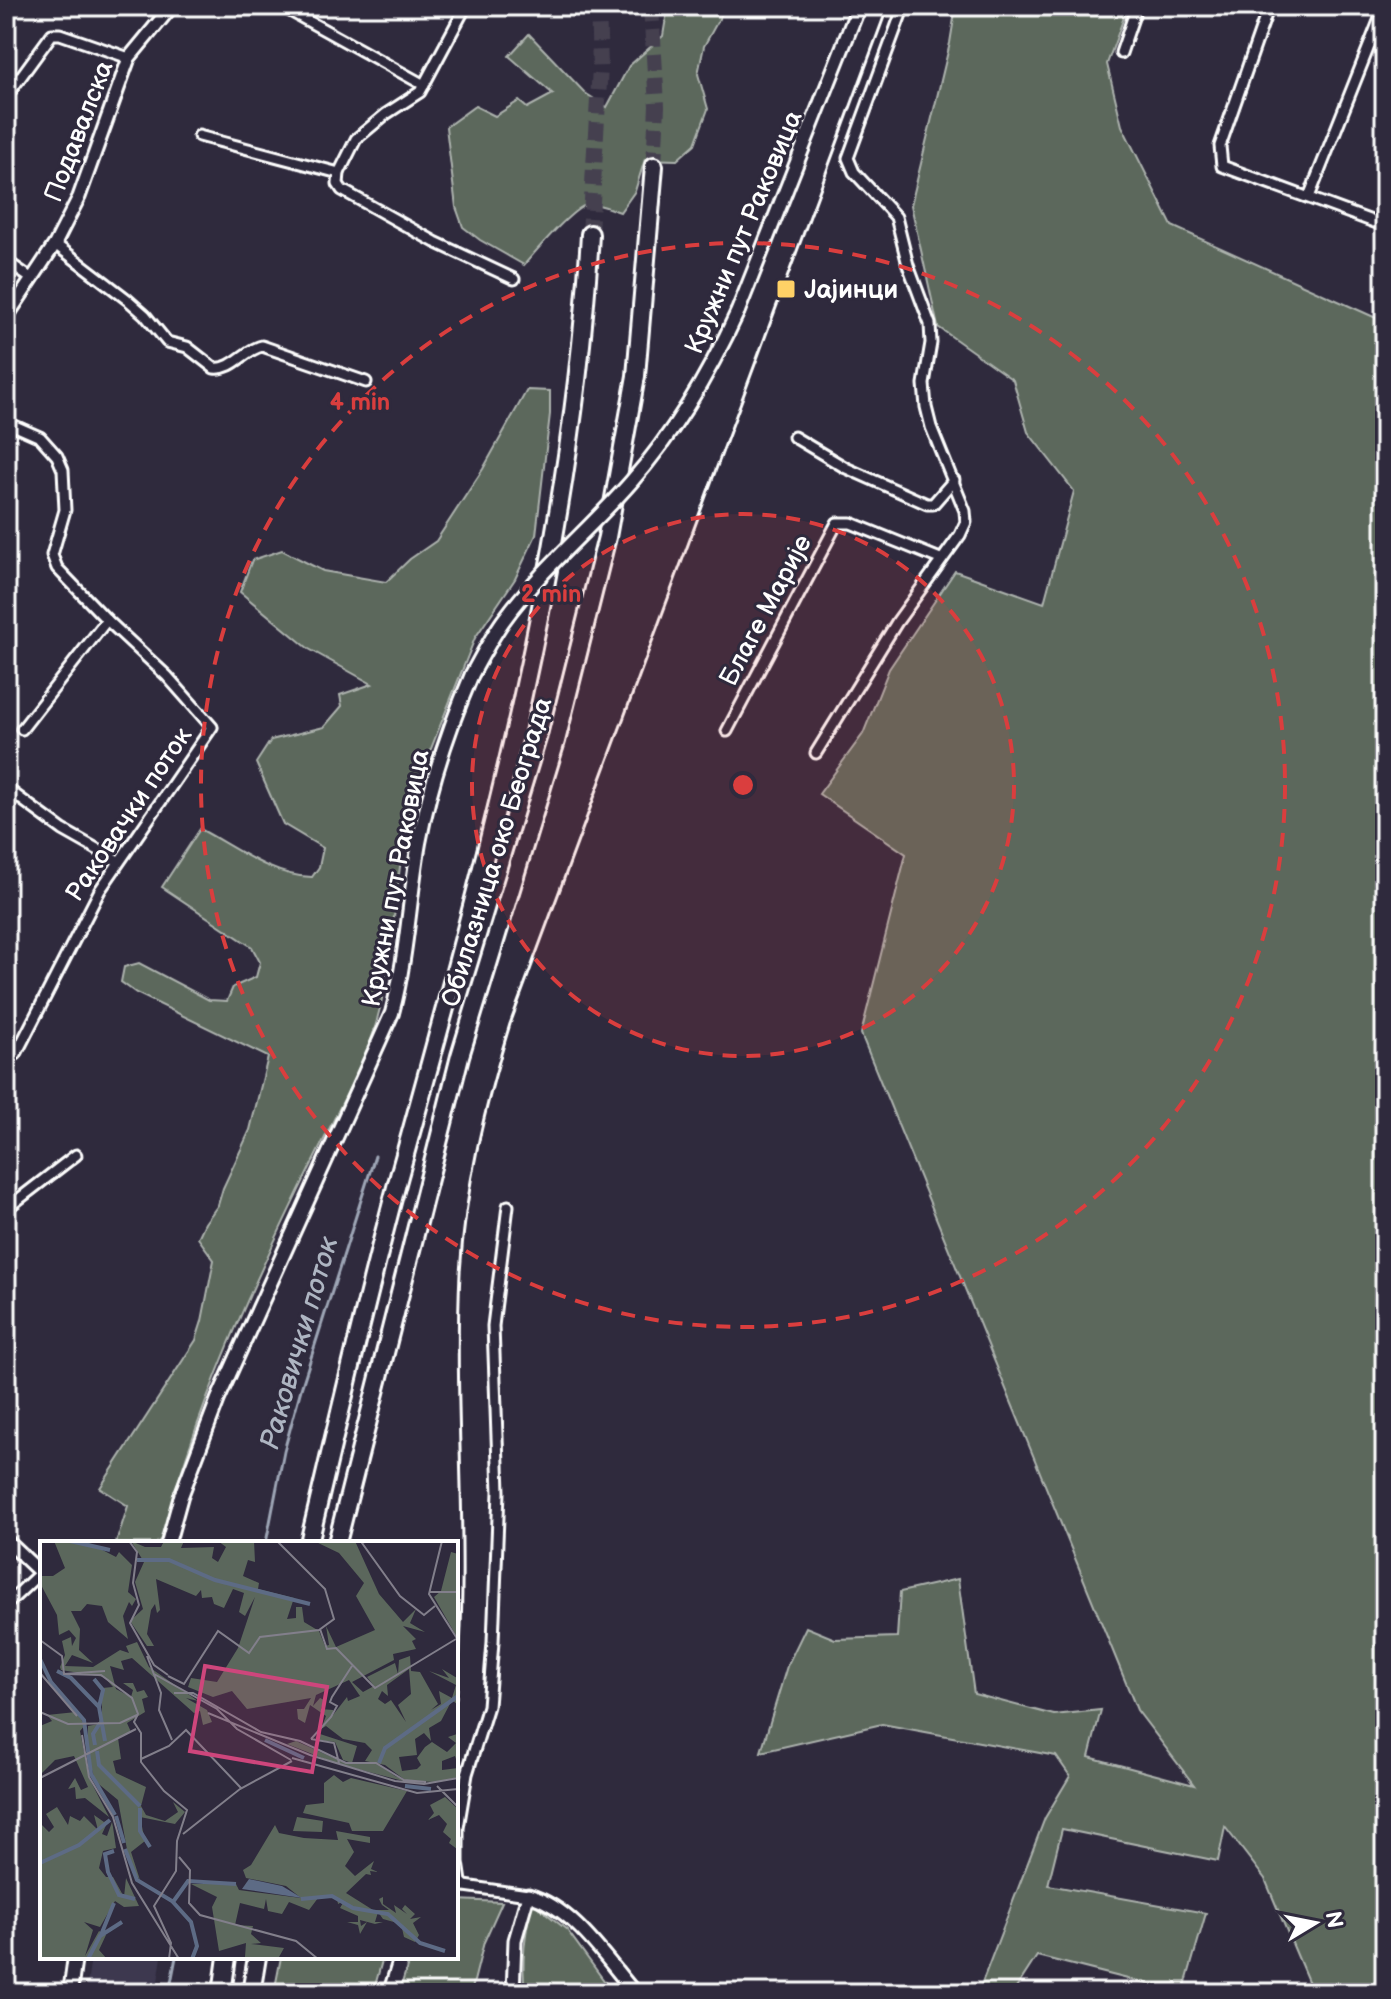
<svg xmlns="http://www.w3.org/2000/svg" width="1391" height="1999" font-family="'Balsamiq Sans',sans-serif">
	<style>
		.built { fill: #3c394f }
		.green { fill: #5b675c; stroke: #adb3ae; stroke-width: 2 }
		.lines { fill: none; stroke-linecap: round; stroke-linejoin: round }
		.stream { stroke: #9ea6b6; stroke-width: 3 }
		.motorway-tunnel { stroke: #443f50; stroke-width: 16; stroke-dasharray: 16 8; stroke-linecap: butt }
		.minor-casing { stroke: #fff; stroke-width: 15 }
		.tertiary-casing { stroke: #fff; stroke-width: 17 }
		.secondary-casing { stroke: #fff; stroke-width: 18 }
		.motorway-casing { stroke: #fff; stroke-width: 22 }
		.minor { stroke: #2f2a3d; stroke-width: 9 }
		.tertiary { stroke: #2f2a3d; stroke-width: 11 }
		.secondary { stroke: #2f2a3d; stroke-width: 12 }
		.motorway { stroke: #2f2a3d; stroke-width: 16 }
		.rail { stroke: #fff; stroke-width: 3 }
		.secondary-bridge-casing { stroke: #fff; stroke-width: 18; stroke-linecap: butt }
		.secondary-bridge { stroke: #2f2a3d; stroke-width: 12 }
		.ring { fill: none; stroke: #da3e3e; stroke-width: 4; stroke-dasharray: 14 10 }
		.poi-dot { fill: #ffd166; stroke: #2f2a3d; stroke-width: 3 }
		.labels { text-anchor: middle; stroke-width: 6; stroke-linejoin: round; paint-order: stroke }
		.street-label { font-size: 26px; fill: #fff; stroke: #2f2a3d }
		.poi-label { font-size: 26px; font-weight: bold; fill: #fff; stroke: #2f2a3d; text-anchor: start }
		.water-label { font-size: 28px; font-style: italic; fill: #aeb5c2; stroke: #2f2a3d }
		.inset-river { fill: none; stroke: #5d6b85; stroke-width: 4 }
		.inset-road { fill: none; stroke: #827f8b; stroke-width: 2 }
		.view { fill: #ce467c; fill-opacity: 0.15; stroke: #ce467c; stroke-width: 4 }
		.inset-edge { fill: none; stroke: #fff; stroke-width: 4 }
		.centre { fill: #da3e3e; stroke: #2f2a3d; stroke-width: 4 }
		.ring-label { font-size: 24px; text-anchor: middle; font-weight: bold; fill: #da3e3e; stroke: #2f2a3d; stroke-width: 6; stroke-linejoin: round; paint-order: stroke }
	</style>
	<rect width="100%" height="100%" fill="#2f2a3d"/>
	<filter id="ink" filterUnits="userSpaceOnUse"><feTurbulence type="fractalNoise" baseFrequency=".0125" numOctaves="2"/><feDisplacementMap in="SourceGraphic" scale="16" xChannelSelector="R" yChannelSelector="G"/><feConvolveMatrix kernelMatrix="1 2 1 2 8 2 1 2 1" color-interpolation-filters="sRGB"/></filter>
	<g filter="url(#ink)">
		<path class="built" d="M91,1957H162L156,1993H86Z"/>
		<g class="green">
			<path d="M668,6H726L704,46L698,74L708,109L695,144L677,160L645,159L635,191L620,212C610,209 599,203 589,204C574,206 535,252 524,265L480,240L463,227L456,207L446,127L475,106L495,116L519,101L527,108L553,94L509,56L529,34L585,93L607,107L629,66L663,36Z"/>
			<path d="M956,6H1128L1107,64L1122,126L1172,226L1385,322V1993H1313L1265,1879L1225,1827L1218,1861L1062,1829L1048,1885L1206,1913L1183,1993L1037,1956L1013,1993H978L1045,1818L1070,1776L1056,1756L882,1724L761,1752L787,1666L806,1627L835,1639L897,1637L900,1592L958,1579L974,1694L1054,1715L1101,1710L1089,1757L1194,1785L1137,1710L861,1034L906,854L819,794L863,734L889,669L955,571L1044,603L1074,491L1028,432L1013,380L938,327L911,205L950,43Z"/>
			<path d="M527,390L550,391V414L536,535L515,579L475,638L417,784C389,873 400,972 364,1059C287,1214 205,1371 162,1539L156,1543H116L128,1506L100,1488L196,1340L202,1321L214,1260L198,1238L205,1223L218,1205L223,1188L250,1130L268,1057L136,993L121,982L124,967L139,963L209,1000L227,1001L233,987L256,977L260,962L252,947L162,887L200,829C234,847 273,877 312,877L319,867L323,848L283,824L256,763L271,740L324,727L342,706L340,695L372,684L309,649L240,592L252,560L282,550L323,571L386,582L410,559L436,541L483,469Z"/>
			<path d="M456,1900L502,1902L484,1942L471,1993H399L410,1957H456Z"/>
			<path d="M532,1902L567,1930L613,1993H525C521,1961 525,1934 532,1902Z"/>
			<path d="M281,1957H383L373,1993H274Z"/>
		</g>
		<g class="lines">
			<g class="stream">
				<path d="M266,1543L284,1451L301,1389L375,1156"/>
				<path d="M169,1993L176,1957"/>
			</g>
			<g class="motorway-tunnel">
				<path d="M651,6L657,106L654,166"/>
				<path d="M590,234L600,67L598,6"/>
			</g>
			<defs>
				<g id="minor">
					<path d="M281,6L424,85"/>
					<path d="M466,6L420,92L386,114L356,139L339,173L338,184L342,190L435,242L514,279"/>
					<path d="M1269,6L1220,146L1222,166L1385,226"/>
					<path d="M1121,53L1137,6"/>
					<path d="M6,97L52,34H60L129,58"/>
					<path d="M199,136L339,173"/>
					<path d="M1309,197L1385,6"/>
					<path d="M55,244L128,300L145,315L167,342L187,347L214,368C234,370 244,350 262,346L366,382"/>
					<path d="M6,261L32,279"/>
					<path d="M6,422L40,437L57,456L63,470L65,510L52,555L57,568L107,620L167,676L212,727L100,890L16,1054"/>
					<path d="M794,437L846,468L927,504H933L954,480"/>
					<path d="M22,729L107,620"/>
					<path d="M727,731L837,523H851L940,559"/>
					<path d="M816,753L897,622L960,535L966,522L965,511L931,427L926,407L924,384L931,343L930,324L908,265L896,217L854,172L848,158L904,6"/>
					<path d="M6,788L63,830L118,861"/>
					<path d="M508,1206L493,1326L499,1492L493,1642L488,1706L467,1774L458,1828V1862L461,1882L465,1886L528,1895"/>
					<path d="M6,1209L76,1155"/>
					<path d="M6,1605L40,1573"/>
				</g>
				<g id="tertiary">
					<path d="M6,318L55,244L79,197L129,58L172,6"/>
					<path d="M6,1540L42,1574"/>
					<path d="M513,1993L515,1940L528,1895C574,1908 605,1958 635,1993"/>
				</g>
				<g id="secondary">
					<path d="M738,311L859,6"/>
					<path d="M168,1543L181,1496L218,1399L392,1013C407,957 409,900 419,843C430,784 448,730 472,674"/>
					<path d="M70,1993L75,1957"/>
				</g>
				<g id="motorway">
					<path d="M309,1543C338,1421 366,1298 399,1176C484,868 572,555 590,234"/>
					<path d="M337,1543L460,1056L556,741L607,537L636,376L654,166"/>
					<path d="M222,1993L227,1957"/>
					<path d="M251,1993L257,1957"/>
				</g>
			</defs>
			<use href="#minor" class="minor-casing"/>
			<use href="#tertiary" class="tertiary-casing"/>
			<use href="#secondary" class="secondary-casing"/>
			<use href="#motorway" class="motorway-casing"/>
			<use href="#minor" class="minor"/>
			<use href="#tertiary" class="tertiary"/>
			<use href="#secondary" class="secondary"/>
			<use href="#motorway" class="motorway"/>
			<g class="rail">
				<path d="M456,1698C471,1557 453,1415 460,1273C465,1188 485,1106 510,1024L888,6"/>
				<path d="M382,1993L393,1957"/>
			</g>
			<defs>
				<path id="secondary-bridge" d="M472,674C482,656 491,638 503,621C540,570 590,529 631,482C676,431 710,372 738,311"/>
			</defs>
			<use href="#secondary-bridge" class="secondary-bridge-casing"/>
			<use href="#secondary-bridge" class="secondary-bridge"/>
		</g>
	</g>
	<circle cx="743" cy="785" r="271" fill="#da3e3e" fill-opacity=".12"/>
	<g class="ring">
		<circle cx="743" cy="785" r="271"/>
		<circle cx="743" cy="785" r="542"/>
	</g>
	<rect class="poi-dot" x="776" y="279" width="20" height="20" rx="4"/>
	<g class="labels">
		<g class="street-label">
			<text transform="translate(78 131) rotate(-69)" y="9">Подавалска</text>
			<text transform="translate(743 232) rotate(-67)" y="9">Кружни пут Раковица</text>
			<text transform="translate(765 610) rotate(-62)" y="9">Благе Марије</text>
			<text transform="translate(128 814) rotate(-56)" y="9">Раковачки поток</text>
			<text transform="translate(496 852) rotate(-73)" y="9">Обилазница око Београда</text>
			<text transform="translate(395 878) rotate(-79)" y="9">Кружни пут Раковица</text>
		</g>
		<g class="poi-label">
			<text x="804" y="298">Јајинци</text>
		</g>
		<g class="water-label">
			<text transform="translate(298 1343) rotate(-74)" y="10">Раковички поток</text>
		</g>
	</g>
	<g transform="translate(40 1541)">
		<rect width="418" height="418" fill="#2f2a3d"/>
		<path d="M14,0H45L76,16L79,11L92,24L88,51L96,58L92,65L89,61L83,75L88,98L68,81L62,65L47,63L41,70H31L40,88L39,109L53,122L32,114L25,125L53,126L80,109L89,112L86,105L97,101L109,126L158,160L146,157L167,169L172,181L163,184L160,170L154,172L92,117L81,120L84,129L70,125L76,148L91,156L93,149L83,142H93L97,151L104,149L108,156L102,158L105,171L87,182L91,191L78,197L81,218L73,220L76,232L106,246L101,265L106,274L125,280L138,271L133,261L145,271L135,283L100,276L105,300L91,311L100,339L90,325L78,259L55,240L48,214V185L58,183L62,174V147L73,146L64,136L21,129L20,126L25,114L22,100L31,96L32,105L36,97L29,89L19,94L17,74L0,42V35H13L25,27ZM91,0L105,6H121L124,0H144L141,7L174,6L172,17L178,21L186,6L178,0H214L215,21L208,19L203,35L219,42L218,48L254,57L247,78L256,77V66H262L264,81L279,90L285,105L289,104L286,85L296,106L335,89L316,55L324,42L299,12L274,0H315L339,53L363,81L376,68L370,82L385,91L363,85L376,98L372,100L376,108L353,113L354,119L312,141L323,151L334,145L327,136L355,122L358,133L359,119L370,115L371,130L380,131L398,163L391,169L401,163L399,150L412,157L416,144L389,130L409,137L402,128L417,137L418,164L412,159L401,180L389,187L391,200L384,192L375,198L377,214L359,216L362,230L377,228L381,224L377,217L385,206L392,201L407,211L416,202L408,196L417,193L418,224L415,215L402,220V229L418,227V236L398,241L363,240L295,222L247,203L256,200L305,222L338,223L355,235L365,239L345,224L325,220L332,209L325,202L303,198L286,185L281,188L286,175L270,164L265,182L258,178L257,168H264L271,157L207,168L192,150L173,156L148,146L151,137L177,141L198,107L215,56L205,75L199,71L204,52L193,48L184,67L174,63L172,56L162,57L161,49L156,55L116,38L120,69L117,72L115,63L111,69L107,93L114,105H107L90,80L103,68L95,41L104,21ZM369,128L371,153L358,164L366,181L351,159L345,163L338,158L342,150L348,155L347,144ZM309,139L320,155L308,160L307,156L293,174V169L281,168L284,159L280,157L273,165L276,154ZM411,11L418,13V98L394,56L401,50ZM36,171L45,184L40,190L49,237L69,276L45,257L36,258L35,246L28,248L35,237L41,249L48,246L34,215L15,219L0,234V185L12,180L7,174ZM280,193L317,205L312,222L303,219L295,201L276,199ZM294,234L303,241L311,237L367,250L343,290H312L309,282L263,272L266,264L284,262V242ZM405,256L418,268L417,308L409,302L411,298L403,291L407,283L399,274L388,279L394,272L390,264ZM17,266L28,284L30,275L40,280L44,275L58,289L54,274L64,281L69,278L62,293L67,295L72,281L73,286L76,307L63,310L59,327L66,336H73L84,356L86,337L99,365L84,366L75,360L60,386L44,381L53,389L45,415L59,390L66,394L59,409L67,418H0V293L2,284L9,291L14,286L6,273ZM257,276L283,280L282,291L253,290ZM235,284L239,292L264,297L298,299L296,290L330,296V302L307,298L314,311L305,325L315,335L334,320L331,328L338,331L330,330L331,334L326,333L306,352L333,369H349L342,364L339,358L343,356V363L356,372L354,364L367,373L362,368L365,364L375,373L370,378L381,376L373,382L379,394L375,401L364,396L361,383L343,378L338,371L335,381H343L335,383L320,379L321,385L327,381L320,393L318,384L307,381H318V375L300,367L304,360L298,363L297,357H278L269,369L249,361L242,373L228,370L226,358L224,368L200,362L195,384L213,385L211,393L221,402L211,403L244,407L239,416H205L206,402L179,410L172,366L177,356L151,343H196L199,349L261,357L246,345L206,337L203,329L211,324Z" fill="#5b675c" fill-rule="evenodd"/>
		<path d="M209,338L242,345L262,357L202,348Z" fill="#5d6b85"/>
		<path class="inset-river" d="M30,0L70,9M97,19H129L175,39L270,63M0,118L11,141L44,179L51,233L75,274M17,130L31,137L59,166L63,149L54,138M59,166L65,200M225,199L264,217M55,204L53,193L60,182M57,210L59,224L100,265M339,222L345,207L418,155M365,245L391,248M100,267V290L110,306M76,275L84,302M85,308L97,339L132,360L151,381L157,405L152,418M74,310L65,313L68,331L79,354L95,358M0,322L39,304L70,279M261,358L292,355L313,367L348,373L380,402L405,410M133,361L148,340L196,343M61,394L74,362M48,418L60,395L82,381"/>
		<path class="inset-road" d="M89,0L97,11L93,42L99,64L90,82L114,124L128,134M327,0L322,2L360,55L384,74L395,65M402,0L389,53L418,99M389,51H418M280,88L287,108L296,107L335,147L416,98M0,99L22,115L24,133L65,130M107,115L121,152L119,169L132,199M0,132L37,175M25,133L61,134L92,157L98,173L94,181L101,192V221L124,250L147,269L137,300L136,330L114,365L131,402L129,418M114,133L177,168L197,188L251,219M128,135L144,143L178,90L209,112L220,96L279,89L294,78L285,48L237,0M134,152H153L221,191L260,200L306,222H336L364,239L386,241M0,171L28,183L80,182L97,174M168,172L270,214L355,240L384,243L418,237M42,194L49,236L73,276L92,342L139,418M271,198L291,176L297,165L290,161L292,156L312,125M271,198L294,202L299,222M252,217L377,252L418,248M101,218L129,205L146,189L201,247M0,237L96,188M397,245L418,266M143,293L200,248L252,220M139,316L150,329L149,362L160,374L256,400L278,418"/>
		<path class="view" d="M165,125L287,146L272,231L150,210Z"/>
		<rect width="418" height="418" class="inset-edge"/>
	</g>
	<circle cx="743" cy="785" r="12" class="centre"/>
	<g class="ring-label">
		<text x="360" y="410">4 min</text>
		<text x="551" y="602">2 min</text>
	</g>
	<rect width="1391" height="1999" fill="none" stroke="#2f2a3d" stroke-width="32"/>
	<rect x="16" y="16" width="1359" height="1967" fill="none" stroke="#fff" stroke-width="3" filter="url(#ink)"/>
	<g transform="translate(1315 1923) rotate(80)" stroke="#2f2a3d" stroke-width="6" paint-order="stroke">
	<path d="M0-6L14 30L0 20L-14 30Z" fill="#ffffff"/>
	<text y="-12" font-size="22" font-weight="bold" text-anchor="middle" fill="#ffffff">N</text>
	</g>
</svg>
